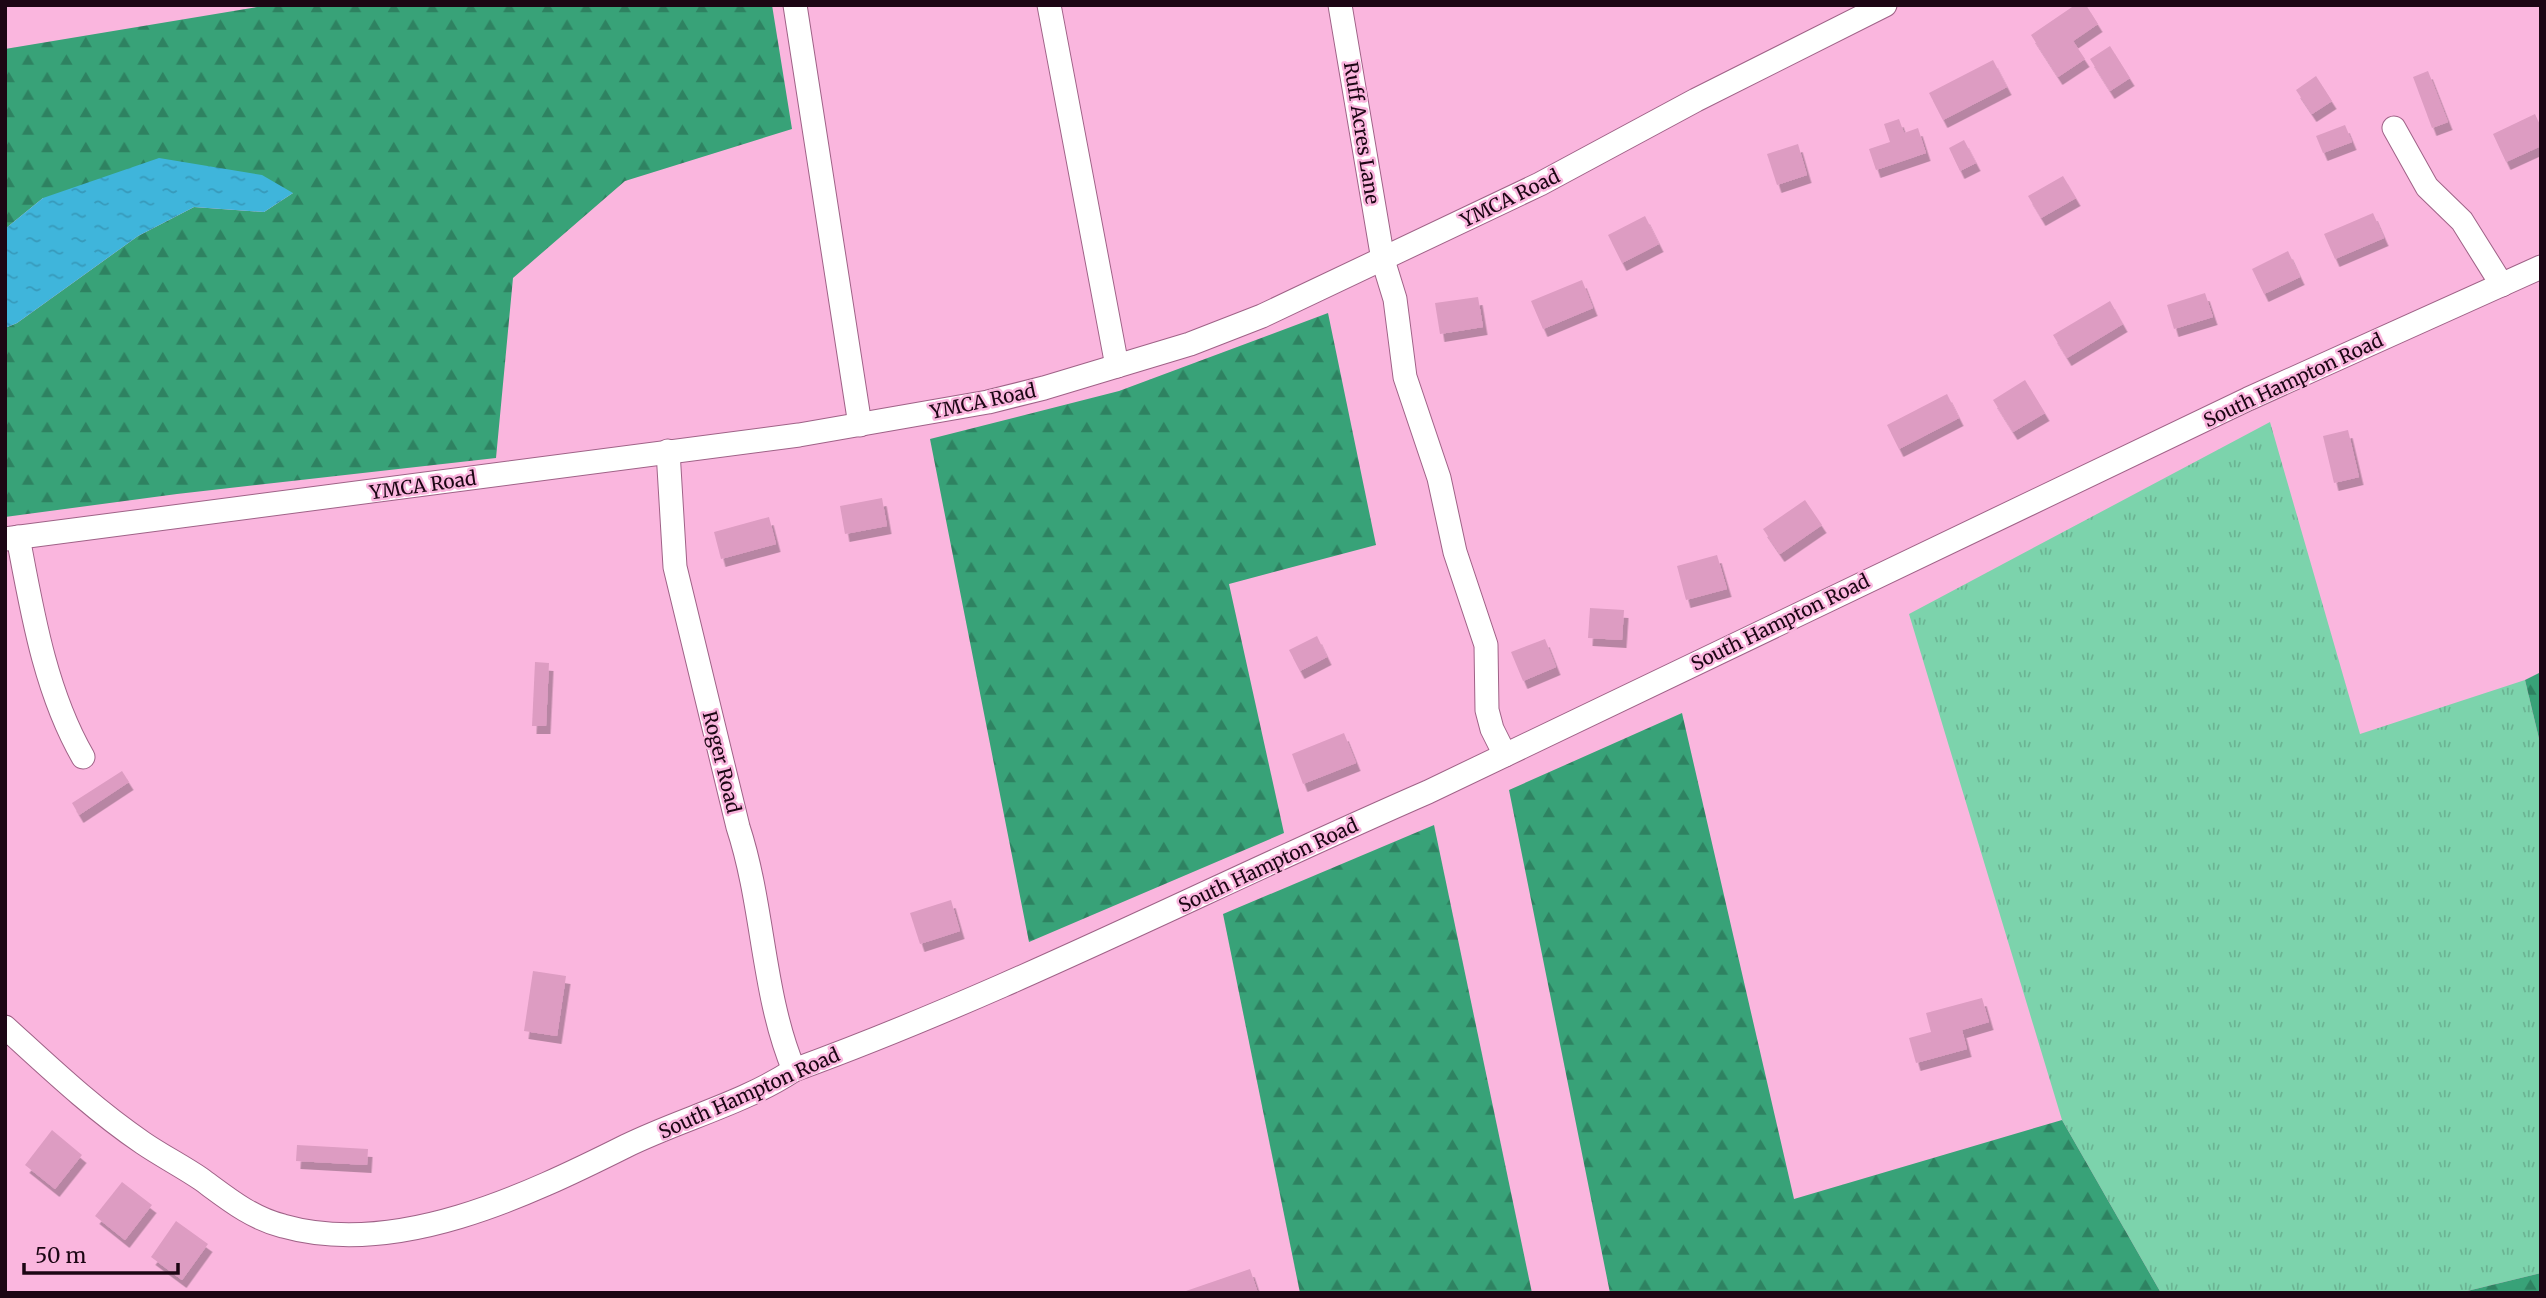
<svg xmlns="http://www.w3.org/2000/svg" width="2546" height="1298" font-family="Merriweather,serif">
	<style>
		.grass { fill: url(#grass-tufts) }
		.forest { fill: url(#forest-firs) }
		.water { fill: url(#water-ripples) }
		.building { fill: #dd9cc2; filter: url(#shadow) }
		.lines { fill: none; stroke-linecap: round; stroke-linejoin: round }
		.minor-casing { stroke: #9f6287; stroke-width: 25 }
		.minor { stroke: #fff; stroke-width: 23 }
		.labels { text-anchor: middle; stroke-width: 5; stroke-linejoin: round; paint-order: stroke }
		.street-label { font-size: 19px; fill: #1c0614; stroke: #fab6de }
	</style>
	<defs>
		<pattern id="grass-tufts" width="24" height="20" patternUnits="userSpaceOnUse" patternTransform="scale(1.75)"><rect width="24" height="20" fill="#7cd3ac"/><path d="M3 7l-1-3M5 7V3M7 7l1-3M15 17l-1-3M17 17v-4M19 17l1-3" fill="none" stroke="#6bb493"/></pattern>
		<pattern id="forest-firs" width="22" height="20" patternUnits="userSpaceOnUse" patternTransform="scale(1.75)"><rect width="22" height="20" fill="#38a278"/><path d="M5 1l3.5 6h-7zM16 11l3.5 6h-7z" fill="#2e8261"/></pattern>
		<pattern id="water-ripples" width="26" height="14" patternUnits="userSpaceOnUse" patternTransform="scale(1.75)"><rect width="26" height="14" fill="#3fb5db"/><path d="M2 4q2-2 4 0t4 0M15 11q2-2 4 0t4 0" fill="none" stroke="#379abb"/></pattern>
		<filter id="shadow"><feDropShadow dx="4.5" dy="8" stdDeviation="0" flood-color="#0004"/></filter>
	</defs>
	<rect width="100%" height="100%" fill="#fab6de"/>
	<path class="grass" d="M2270,422L2360,734L2525,680L2541,747V1273L2459,1293H2161L2062,1120L1909,614Z"/>
	<g class="forest">
		<path d="M269,5H772L792,129L625,181L513,278L496,458L177,494L5,517V328L17,323L138,236L194,207L264,212L293,193L43,198L5,229V49Z"/>
		<path d="M1328,313L1376,545L1229,584L1284,833L1029,942L930,439L1119,391Z"/>
		<path d="M2541,672V747L2525,680Z"/>
		<path d="M1682,713L1794,1199L2062,1120L2161,1293H1610L1509,790Z"/>
		<path d="M1434,825L1532,1293H1300L1223,914Z"/>
		<path d="M2541,1273V1293H2459Z"/>
	</g>
	<path class="water" d="M159,158L262,175L293,193L264,212L194,207L138,236L17,323L5,328V229L43,198Z"/>
	<g class="building">
		<path d="M2075,5H2086L2098,24L2073,41L2085,59L2058,77L2031,35Z"/>
		<path d="M2110,46L2130,78L2110,91L2090,59Z"/>
		<path d="M1993,60L2007,87L1943,120L1929,93Z"/>
		<path d="M2428,71L2448,122L2432,128L2413,77Z"/>
		<path d="M2316,76L2332,101L2312,114L2296,90Z"/>
		<path d="M2535,114L2541,127V146L2506,162L2493,134Z"/>
		<path d="M1899,119L1904,133L1918,128L1926,153L1876,170L1869,149L1890,142L1884,124Z"/>
		<path d="M2345,125L2352,142L2323,153L2316,136Z"/>
		<path d="M1964,140L1976,163L1960,171L1949,148Z"/>
		<path d="M1798,144L1807,175L1777,185L1767,154Z"/>
		<path d="M2063,176L2076,198L2041,218L2028,196Z"/>
		<path d="M2373,213L2384,238L2335,259L2324,234Z"/>
		<path d="M1645,216L1659,244L1622,263L1608,235Z"/>
		<path d="M2288,251L2300,277L2264,294L2252,269Z"/>
		<path d="M1582,280L1593,308L1543,329L1531,301Z"/>
		<path d="M2205,293L2213,317L2174,329L2167,305Z"/>
		<path d="M1478,297L1483,327L1440,334L1435,303Z"/>
		<path d="M2110,301L2123,324L2067,358L2053,335Z"/>
		<path d="M2025,380L2045,413L2013,432L1993,400Z"/>
		<path d="M1947,394L1959,418L1899,449L1887,425Z"/>
		<path d="M2348,430L2359,477L2334,483L2323,436Z"/>
		<path d="M882,498L887,526L845,534L840,506Z"/>
		<path d="M1805,500L1822,525L1780,554L1763,529Z"/>
		<path d="M769,517L776,544L721,559L714,532Z"/>
		<path d="M1717,555L1727,589L1686,600L1677,566Z"/>
		<path d="M1590,608L1624,610L1622,640L1588,638Z"/>
		<path d="M1317,636L1327,657L1300,671L1289,650Z"/>
		<path d="M1545,639L1556,667L1523,681L1511,652Z"/>
		<path d="M535,662L549,663L546,726H532Z"/>
		<path d="M1344,733L1356,763L1303,784L1292,754Z"/>
		<path d="M122,771L129,782L79,815L72,803Z"/>
		<path d="M951,900L960,931L920,944L910,913Z"/>
		<path d="M533,971L566,976L557,1036L524,1031Z"/>
		<path d="M1982,998L1989,1022L1962,1030L1967,1049L1916,1063L1909,1038L1931,1032L1926,1013Z"/>
		<path d="M52,1130L82,1155L55,1189L25,1165Z"/>
		<path d="M297,1145L368,1149L367,1165L296,1161Z"/>
		<path d="M122,1182L152,1205L125,1240L95,1216Z"/>
		<path d="M176,1221L208,1244L182,1280L151,1257Z"/>
		<path d="M1250,1269L1258,1293H1183V1292Z"/>
	</g>
	<g class="lines">
		<defs>
			<g id="minor">
				<path d="M795,5L860,425"/>
				<path d="M1049,5L1117,366"/>
				<path d="M1340,5L1383,260L1395,299L1405,377L1439,478L1455,552L1486,645L1487,710L1492,729L1505,755"/>
				<path d="M2394,128L2427,187L2462,221L2502,285"/>
				<path d="M668,451L675,567L738,827C764,906 762,994 794,1070"/>
				<path d="M18,537C32,611 45,691 83,757"/>
				<path d="M5,539L799,435L988,402L1044,388L1190,344L1262,316L1540,184L1696,100L1885,5"/>
				<path d="M5,1027C49,1067 93,1109 143,1143C162,1156 182,1166 201,1179C227,1198 251,1218 283,1226C396,1258 526,1196 626,1146C681,1119 742,1104 794,1070C1011,991 1216,884 1428,792L2248,399L2541,267"/>
			</g>
		</defs>
		<use href="#minor" class="minor-casing"/>
		<use href="#minor" class="minor"/>
	</g>
	<g class="labels">
		<g class="street-label">
			<text transform="translate(1362 133) rotate(81)" y="7">Ruff Acres Lane</text>
			<text transform="translate(1510 198) rotate(-26)" y="7">YMCA Road</text>
			<text transform="translate(2293 380) rotate(-25)" y="7">South Hampton Road</text>
			<text transform="translate(983 401) rotate(-12)" y="7">YMCA Road</text>
			<text transform="translate(423 485) rotate(-8)" y="7">YMCA Road</text>
			<text transform="translate(1780 622) rotate(-26)" y="7">South Hampton Road</text>
			<text transform="translate(722 762) rotate(76)" y="7">Roger Road</text>
			<text transform="translate(1268 865) rotate(-25)" y="7">South Hampton Road</text>
			<text transform="translate(749 1093) rotate(-24)" y="7">South Hampton Road</text>
		</g>
	</g>
	<rect width="2546" height="1298" fill="none" stroke="#1c0614" stroke-width="14"/>
	<path d="M24 1263v10h154v-10" fill="none" stroke="#1c0614" stroke-width="3.5"/>
	<text x="35" y="1263" font-size="21" fill="#1c0614" stroke="#fab6de" stroke-width="5" paint-order="stroke">50 m</text>
</svg>
